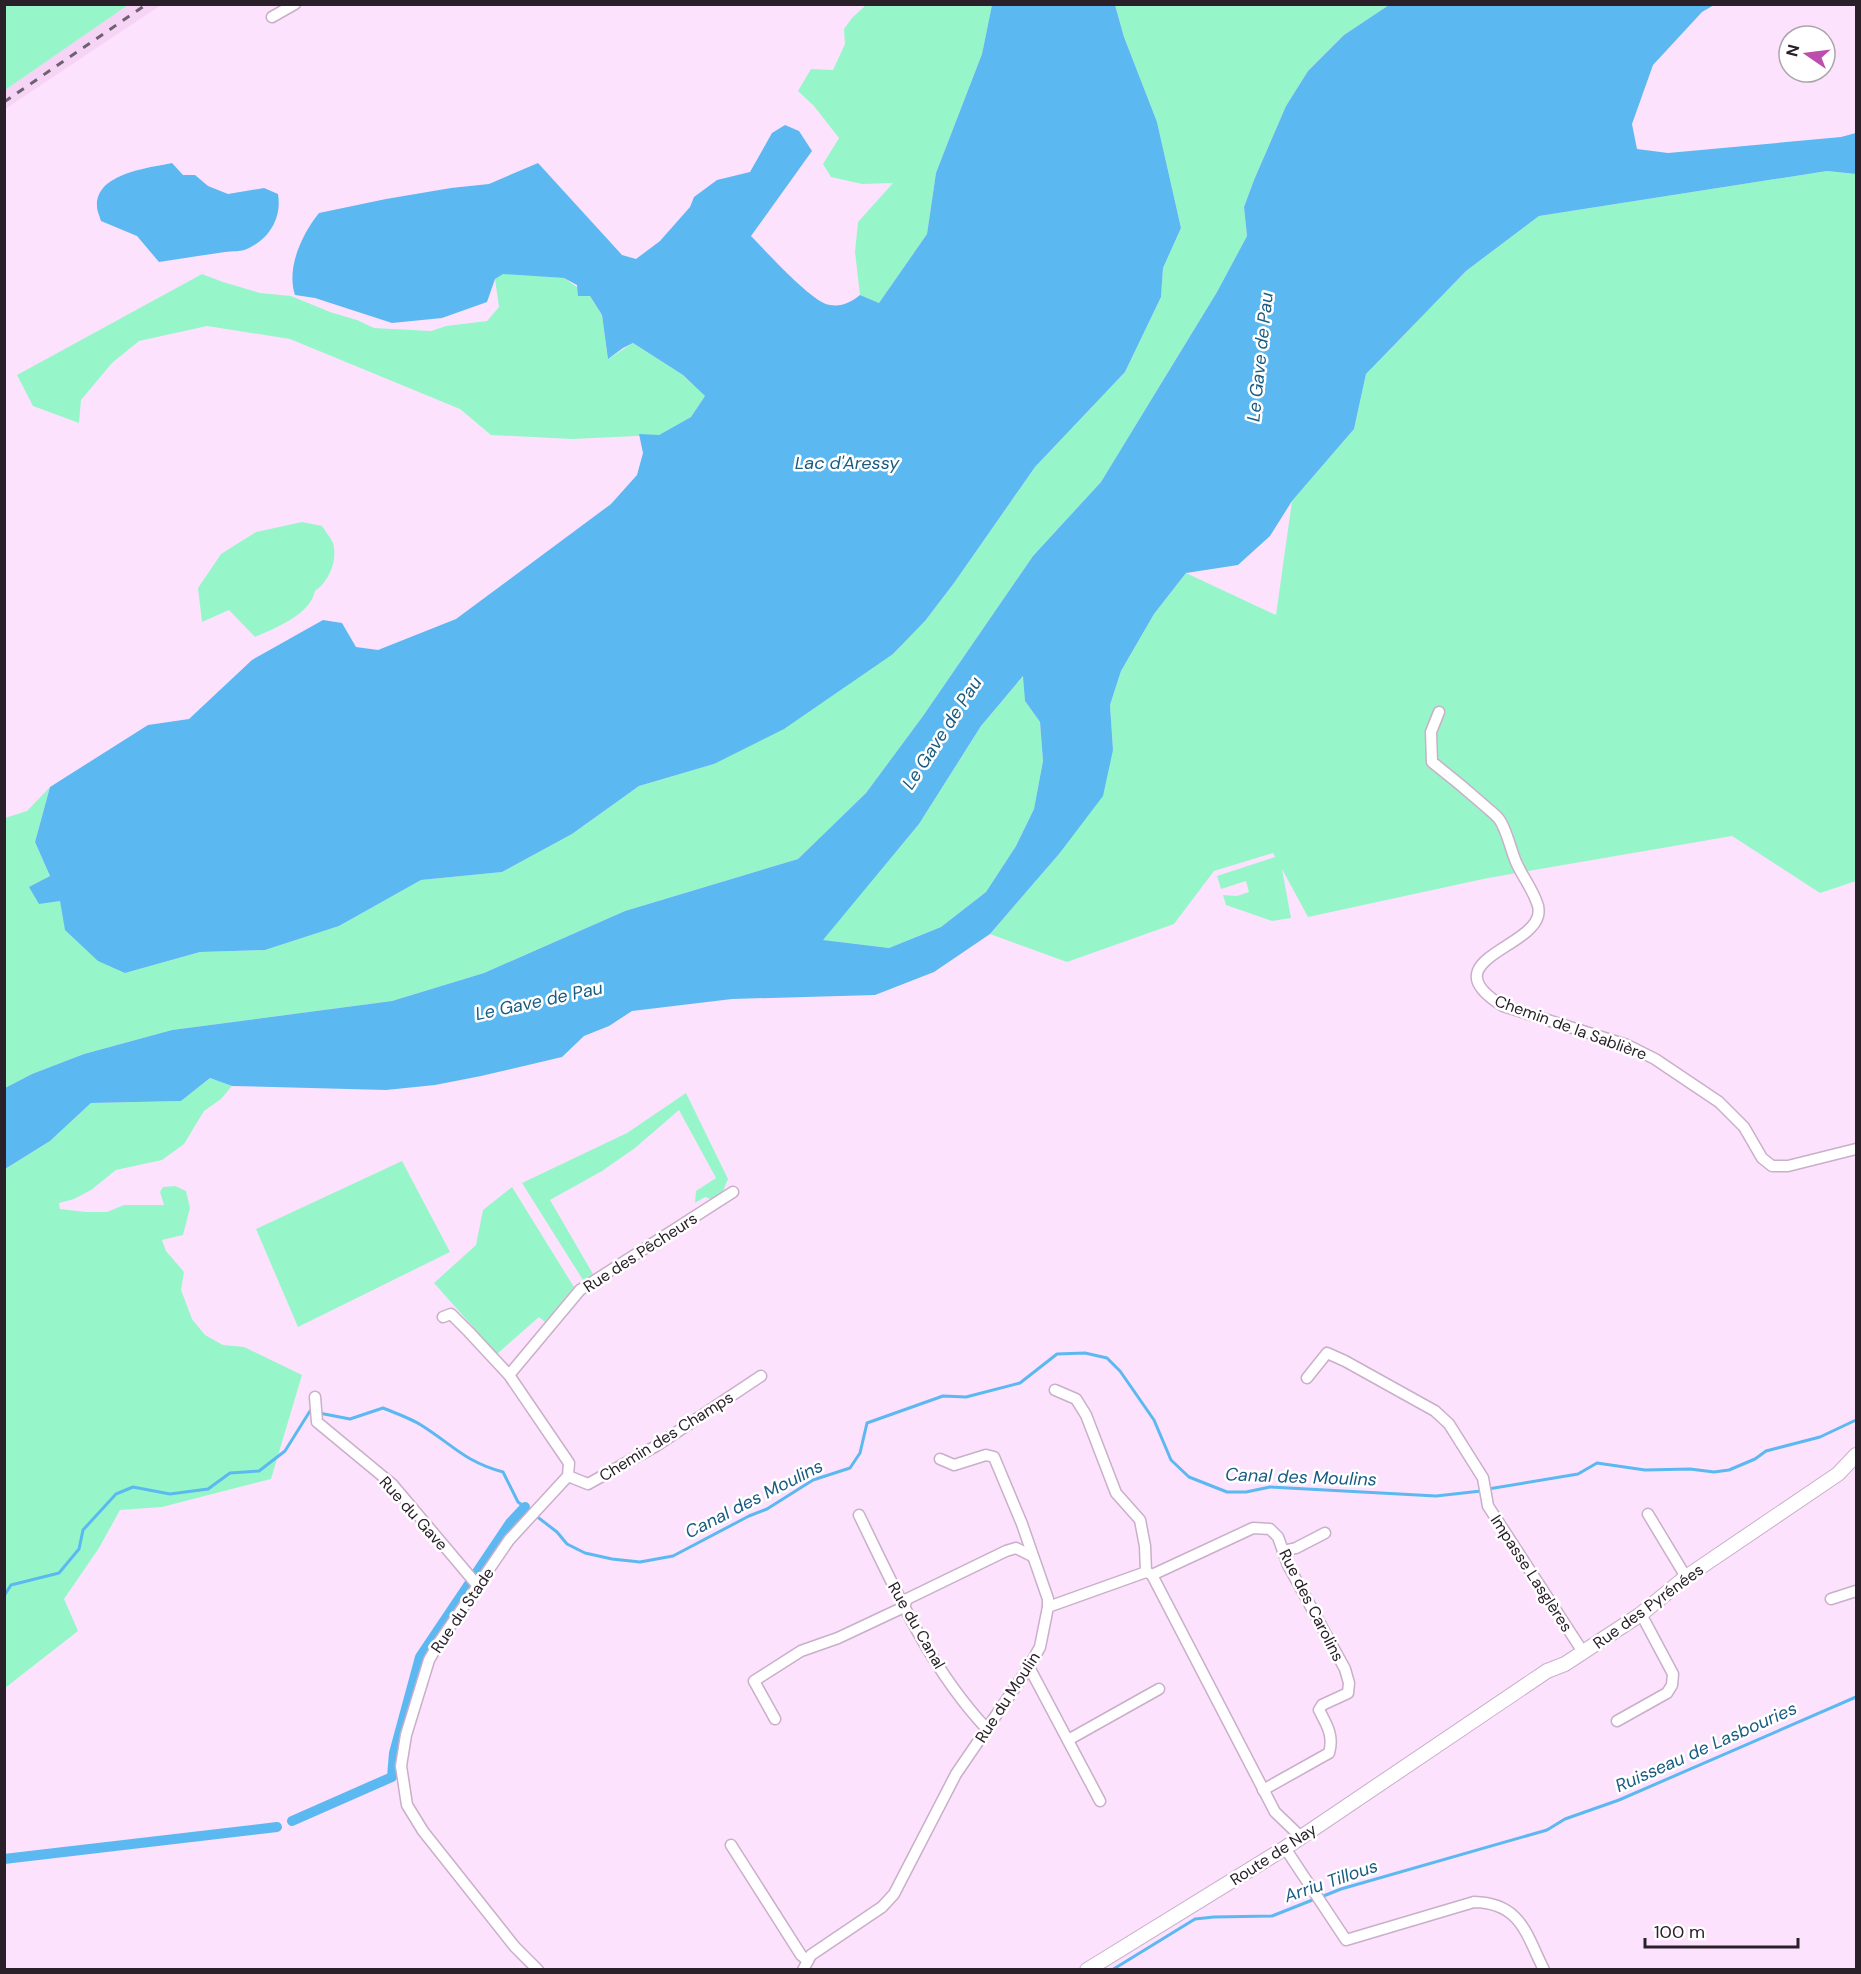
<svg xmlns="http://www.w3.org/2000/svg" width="1861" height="1974" font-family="'DM Sans',sans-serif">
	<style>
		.built { fill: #f5d4f5 }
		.green { fill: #97f6c9 }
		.water { fill: #5cb8f1; fill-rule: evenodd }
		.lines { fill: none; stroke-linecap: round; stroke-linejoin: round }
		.stream { stroke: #5cb8f1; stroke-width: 3 }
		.canal { stroke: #5cb8f1; stroke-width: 10 }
		.minor-casing { stroke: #c9afc9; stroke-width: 13 }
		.secondary-casing { stroke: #c9afc9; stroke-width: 16 }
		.minor { stroke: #fff; stroke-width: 10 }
		.secondary { stroke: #fff; stroke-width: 14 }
		.rail { stroke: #706070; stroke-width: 3; stroke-dasharray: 8 8; stroke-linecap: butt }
		.labels { text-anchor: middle; stroke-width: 5; stroke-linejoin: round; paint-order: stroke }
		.street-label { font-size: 16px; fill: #2a202a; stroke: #fff }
		.water-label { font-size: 18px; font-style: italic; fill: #185c82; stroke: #fff }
	</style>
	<rect width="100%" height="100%" fill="#fde2fe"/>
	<path class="built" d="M128,5H161L5,109V90Z"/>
	<g class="green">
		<path d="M5,4H128V5L5,90Z"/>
		<path d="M866,5H992L982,54L936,173L927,234L879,303L860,295L855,252L858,222L893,183L862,184L831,177L823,164L839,138L814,106L798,91L811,69L833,70L845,44L844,29L852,18Z"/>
		<path d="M1115,5H1389L1344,35L1308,71L1286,106L1254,180L1244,207L1247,236L1217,292L1101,482L1033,556L923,716L866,793L798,859L625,911L484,973L392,1001L172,1030L84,1054L32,1074L5,1088V818L27,811L50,787L35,842L50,876L30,887L60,901L125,973L200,952L265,950L339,926L421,880L502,872L572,834L639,786L714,764L893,654L925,621L954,583L1035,467L1125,372L1161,297L1163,268L1181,228L1157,122L1124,37Z"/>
		<path d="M1827,171L1856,174V881L1820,893L1732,836L1488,878L1308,917L1282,869L1291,918L1272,921L1226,905L1223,895L1237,896L1249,892L1246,881L1221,889L1217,876L1275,857L1273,853L1214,871L1174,924L1067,962L990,934L1059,854L1113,750L1110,705L1121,671L1154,614L1186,573L1276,615L1292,501L1354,429L1366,374L1466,271L1539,216Z"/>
		<path d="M503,273L564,278L590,296L602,315L608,359L633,343L683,375L705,396L691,417L659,435L572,439L491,435L460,409L290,339L207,326L139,341L112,363L81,400L79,423L33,406L17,375L202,274L223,282L260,293L291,296L330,312L357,320L374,328L431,331L446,326L487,321L499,307L495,279Z"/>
		<path d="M302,522L322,526C325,531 331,538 333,543C338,561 329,581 315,591C310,615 275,628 255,637L229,610L202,622L198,588L221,554L256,532Z"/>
		<path d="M1024,675L1025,701L1040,722L1043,761L1034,809L1016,846L986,892L941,927L889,948L822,940L919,824L981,726Z"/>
		<path d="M210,1078L232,1086L221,1099L204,1111L184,1144L162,1160L116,1170L91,1190L74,1199L59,1203L60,1209L86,1212H107L124,1205H164L160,1192L163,1187L175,1186L186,1191L190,1208L183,1235L162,1240L166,1251L184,1272L181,1290L192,1319L205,1335L223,1345L244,1347L302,1375L271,1479L162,1507L120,1510L99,1548L64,1599L78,1631L5,1688V1169L50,1141L91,1103L181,1101Z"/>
		<path d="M686,1093L728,1179L723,1191L711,1199L705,1197L695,1203L696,1191L716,1178L679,1110L635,1148L602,1171L550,1200L593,1274L583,1280L522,1183L627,1133Z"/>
		<path d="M402,1161L450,1252L298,1327L256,1229Z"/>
		<path d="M512,1187L574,1287L545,1322L539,1317L497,1354L434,1283L476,1245L483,1210Z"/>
	</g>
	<g class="water">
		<path d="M992,5H1115L1124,37L1157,122L1181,228L1163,268L1161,297L1125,372L1035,467L954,583L925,621L893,654L784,729L714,764L639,786L572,834L502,872L421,880L339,926L265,950L200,952L125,973L98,961L65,930L60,901L39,904L29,887L50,876L35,842L50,787L148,725L189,719L252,660L323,620L342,623L356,647L378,650L456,619L611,504L637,475L643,453L639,434L659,435L691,417L705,396L683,375L633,343L623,348L608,359L602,315L590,296H578L577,285L564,278L503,274L495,279L487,302L442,318L392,323L315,298L295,295C286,268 302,234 319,213L386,199L451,188L489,184L538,163L622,255L636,259L660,241L690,207L694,197L717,180L750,172L772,133L785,125L799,131L812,151L751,236C765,250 813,304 830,305C842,307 851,302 860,295L879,303L927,234L936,173L982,54Z"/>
		<path d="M1389,5H1714L1702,12L1653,65L1632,124L1637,149L1668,153L1841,137L1856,133V174L1827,171L1539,216L1466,271L1366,374L1354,429L1292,501L1270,536L1238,565L1186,573L1154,614L1121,671L1110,705L1113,750L1103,796L1059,854L990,934L934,972L875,995L732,999L632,1011L609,1026L584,1036L562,1057L481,1076L435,1085L386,1090L232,1086L210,1078L181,1101L91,1103L50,1141L5,1169V1088L32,1074L84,1054L172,1030L392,1001L484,973L625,911L798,859L866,793L923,716L1033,556L1101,482L1217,292L1247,236L1244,207L1254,180L1286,106L1308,71L1344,35ZM1023,676L1025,701L1040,722L1043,761L1034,809L1016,846L986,892L941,927L889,948L823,940L919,824L981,726Z"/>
		<path d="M172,163L183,175H195L208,186L228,194L264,188L278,194C282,217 270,238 249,248C242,252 232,251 225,252C203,255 181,259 159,262L137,236L101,221C100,217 97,211 97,207C95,173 149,168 172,163Z"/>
	</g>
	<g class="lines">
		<g class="stream">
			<path d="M319,1413L350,1419L383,1408C395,1413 410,1418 421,1425C453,1445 465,1462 503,1472L518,1502L557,1532L567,1544L585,1553L612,1559L640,1562L673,1556L749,1516L767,1509L813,1480L850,1468L860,1453L867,1423L943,1396L966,1397L1020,1383L1057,1354L1085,1353L1107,1358L1120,1371L1154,1420L1171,1460L1189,1477L1227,1492H1246L1270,1487L1436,1496L1481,1491"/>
			<path d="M1488,1489L1578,1474L1597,1463L1645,1470L1690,1469L1714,1472L1729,1470L1755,1459L1766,1451L1820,1437L1856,1420"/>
			<path d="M4,1596L11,1585L59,1573L79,1549L83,1530L116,1494L133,1487L170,1494L208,1489L230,1473L259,1471L285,1451L310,1411L313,1412"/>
			<path d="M1321,1897L1341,1889L1547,1830L1565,1819L1619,1800L1856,1697"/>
			<path d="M1112,1970L1195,1919L1214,1917L1272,1916L1315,1899"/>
		</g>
		<g class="canal">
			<path d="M292,1821L392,1777L394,1753L420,1657L510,1523L525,1507"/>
			<path d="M4,1859L277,1827"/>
		</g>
		<defs>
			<g id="minor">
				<path d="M272,17L295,4"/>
				<path d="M1439,712L1431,732L1432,762C1450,776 1468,791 1485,806C1489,810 1495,814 1499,819C1507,830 1510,848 1516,862C1522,876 1532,888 1537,903C1539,907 1539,911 1538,916C1529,949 1431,962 1503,1006L1627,1045L1655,1059L1719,1102L1744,1127L1762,1158L1772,1166H1788L1856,1149"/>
				<path d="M443,1317L451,1314L469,1332L509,1375L569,1463L568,1476L509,1540L440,1641L429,1660L406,1735L401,1766L407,1805L423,1831L515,1947L538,1970"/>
				<path d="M509,1375L580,1290L733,1192"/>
				<path d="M1307,1378L1327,1353L1345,1361L1435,1411L1449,1424L1483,1478L1488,1506L1583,1652"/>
				<path d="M315,1397L317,1422L392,1484L478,1586"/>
				<path d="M940,1459L954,1465L986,1455L994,1457L1022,1524L1048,1599V1607"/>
				<path d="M568,1476L588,1484L656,1446L761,1376"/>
				<path d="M1648,1514L1686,1577"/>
				<path d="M859,1515C895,1589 929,1667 986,1728"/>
				<path d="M1283,1551L1296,1548L1325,1533"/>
				<path d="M1147,1572L1152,1575L1275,1812L1301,1837"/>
				<path d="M1152,1575L1253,1528L1270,1529L1278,1537L1288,1565L1345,1669L1349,1683L1348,1693L1322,1705L1319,1710C1327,1725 1334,1736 1329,1753L1263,1790"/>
				<path d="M1831,1599L1856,1591"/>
				<path d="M1029,1667L1100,1801"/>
				<path d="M775,1719L754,1681L801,1651L838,1638L904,1607L907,1599L1006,1551L1016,1548L1032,1556"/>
				<path d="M1617,1721L1667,1693L1672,1685L1673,1674L1641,1614"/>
				<path d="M1068,1740L1159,1689"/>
				<path d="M731,1845L801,1955L808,1961"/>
				<path d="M1285,1848L1346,1940L1474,1902C1521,1903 1526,1934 1544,1970"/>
				<path d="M803,1970L811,1955L882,1907L894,1894L956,1774L1029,1667L1040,1647L1048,1607L1146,1572L1145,1546L1140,1520L1116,1493L1086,1415L1076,1399L1055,1390"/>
			</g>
			<path id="secondary" d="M1087,1970L1285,1848L1547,1671L1565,1664L1641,1614L1686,1577L1838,1474L1856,1455"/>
		</defs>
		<use href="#minor" class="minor-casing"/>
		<use href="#secondary" class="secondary-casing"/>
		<use href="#minor" class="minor"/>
		<use href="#secondary" class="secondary"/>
		<path class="rail" d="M4,102L147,4"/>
	</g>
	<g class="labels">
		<g class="street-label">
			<text transform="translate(1571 1027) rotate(20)" y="6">Chemin de la Sablière</text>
			<text transform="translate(640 1252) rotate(-33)" y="6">Rue des Pêcheurs</text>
			<text transform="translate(666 1436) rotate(-32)" y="6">Chemin des Champs</text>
			<text transform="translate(414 1513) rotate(48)" y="6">Rue du Gave</text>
			<text transform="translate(1532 1573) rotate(57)" y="6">Impasse Lasglères</text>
			<text transform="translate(1312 1605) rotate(63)" y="6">Rue des Carolins</text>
			<text transform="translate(1648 1606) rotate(-36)" y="6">Rue des Pyrénées</text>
			<text transform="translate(462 1610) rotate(-56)" y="6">Rue du Stade</text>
			<text transform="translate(917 1625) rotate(60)" y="6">Rue du Canal</text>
			<text transform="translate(1007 1697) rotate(-57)" y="6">Rue du Moulin</text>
			<text transform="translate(1273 1854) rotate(-33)" y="6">Route de Nay</text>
		</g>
		<g class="water-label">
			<text transform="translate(1260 357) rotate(-84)" y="6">Le Gave de Pau</text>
			<text x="847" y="469">Lac d'Aressy</text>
			<text transform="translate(942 733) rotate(-57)" y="6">Le Gave de Pau</text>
			<text transform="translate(539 1001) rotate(-12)" y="6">Le Gave de Pau</text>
			<text transform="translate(1301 1477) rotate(2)" y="6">Canal des Moulins</text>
			<text transform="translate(754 1499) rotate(-27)" y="6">Canal des Moulins</text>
			<text transform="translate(1706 1747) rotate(-24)" y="6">Ruisseau de Lasbouries</text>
			<text transform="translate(1331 1881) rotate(-19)" y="6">Arriu Tillous</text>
		</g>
	</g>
	<rect width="1861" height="1974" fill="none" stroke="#2a202a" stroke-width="12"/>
	<g transform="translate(1807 54) rotate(284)"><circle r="28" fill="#ffffff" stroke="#aaa6aa" stroke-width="1.5"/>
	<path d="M0-4.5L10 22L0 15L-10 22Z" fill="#bc4ead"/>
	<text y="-9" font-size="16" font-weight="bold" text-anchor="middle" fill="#2a202a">N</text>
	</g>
	<path d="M1645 1938v9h153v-9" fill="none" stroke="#2a202a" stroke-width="3"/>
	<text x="1654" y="1938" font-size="18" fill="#2a202a" stroke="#ffffff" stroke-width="4.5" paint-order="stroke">100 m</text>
</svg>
